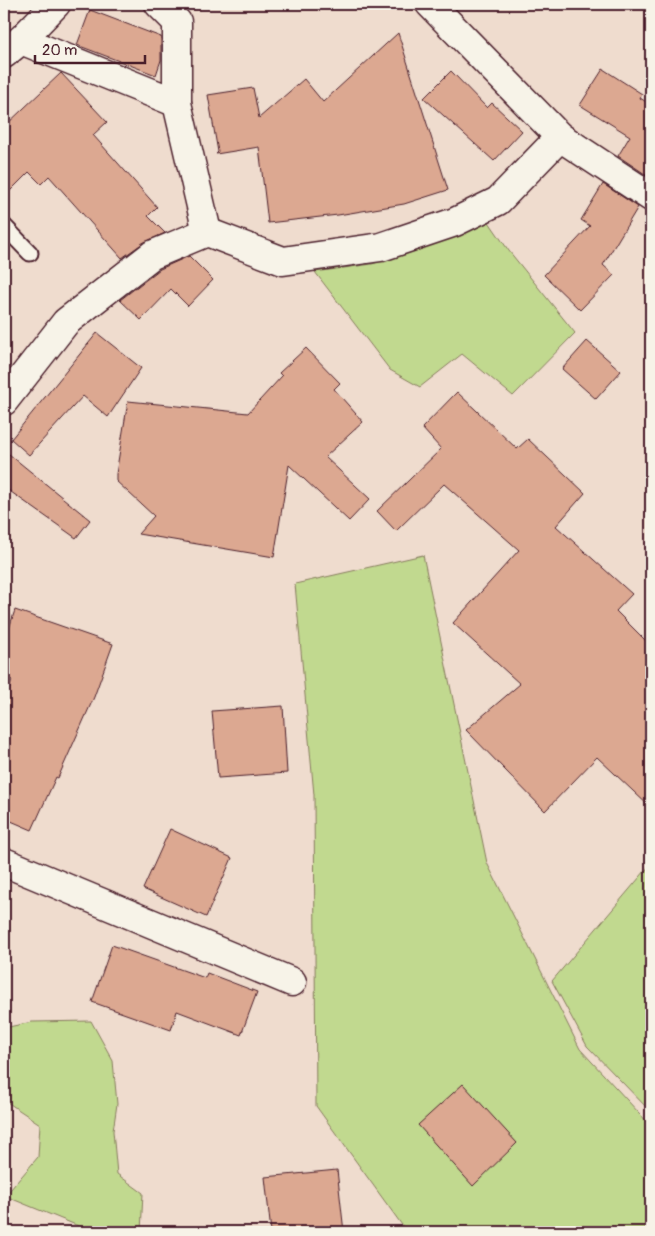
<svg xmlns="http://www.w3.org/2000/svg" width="655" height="1236" font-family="Pangolin,sans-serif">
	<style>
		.green { fill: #c1d98f; stroke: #867c5d }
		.building { fill: #dca891; stroke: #4a1f2b }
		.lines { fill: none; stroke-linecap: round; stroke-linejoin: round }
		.lane-casing { stroke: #4a1f2b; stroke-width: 19 }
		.street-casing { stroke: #4a1f2b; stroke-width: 31 }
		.secondary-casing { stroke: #4a1f2b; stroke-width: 31 }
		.lane { stroke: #f7f3e8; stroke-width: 15 }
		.street { stroke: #f7f3e8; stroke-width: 28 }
		.secondary { stroke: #f7f3e8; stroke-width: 28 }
	</style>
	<rect width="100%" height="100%" fill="#efdcce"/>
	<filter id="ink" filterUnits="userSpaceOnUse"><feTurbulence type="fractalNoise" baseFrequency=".02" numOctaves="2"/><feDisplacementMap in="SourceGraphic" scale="10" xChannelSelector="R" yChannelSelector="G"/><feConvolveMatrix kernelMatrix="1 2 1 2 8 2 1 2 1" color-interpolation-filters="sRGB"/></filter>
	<g filter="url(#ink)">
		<g class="green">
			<path d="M489,222L509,251L575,333L513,396L462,354L420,387L390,370L315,272L372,264L425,247Z"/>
			<path d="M423,555L487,863L580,1049L651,1126V1232H407L316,1106L314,795L295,584Z"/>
			<path d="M651,864V1112L587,1046L552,981Z"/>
			<path d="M91,1021L113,1061L117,1104L113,1131L117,1174L143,1193L141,1232H93L5,1196L38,1157L40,1124L4,1100V1028L32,1022Z"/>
		</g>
		<g class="building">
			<path d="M90,10L161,37V60L156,75L77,45Z"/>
			<path d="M398,33L448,190L404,204L338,215L268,223L259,147L216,154L218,152L208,95L253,88L259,118L304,79L323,102Z"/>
			<path d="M603,69L642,94L640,98L648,103L651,99V178L618,156L630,136L580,105Z"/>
			<path d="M451,71L487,108L492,103L522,131L494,161L424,98Z"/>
			<path d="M61,73L107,122L93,135L157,207L148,216L165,233L143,243L122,258L49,176L41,184L29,172L4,197V127Z"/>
			<path d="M603,184L638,207L603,265L614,275L580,310L544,275L590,226L581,220Z"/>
			<path d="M189,256L213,280L188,306L171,289L141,320L120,300L160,269Z"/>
			<path d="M97,333L141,368L108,417L83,396L29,455L11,439Z"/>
			<path d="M587,341L621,371L596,399L562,369Z"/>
			<path d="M306,348L340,383L334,389L363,422L325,457L370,499L349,521L289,465L274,557L138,534L154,516L116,481V474L128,401L248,413L282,376L279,373Z"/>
			<path d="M457,392L517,449L528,439L585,493L556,526L632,594L616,611L651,646V808L597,757L545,811L466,730L520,684L453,623L519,550L444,484L396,531L377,511L441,449L422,428Z"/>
			<path d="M4,450L90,520L76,538L4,487Z"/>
			<path d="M15,610L113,644L94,697L58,778L56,777L32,830L4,818V708L12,680L4,677V644Z"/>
			<path d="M283,706L287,773L218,778L212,711Z"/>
			<path d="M170,829L232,858L206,917L143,889Z"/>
			<path d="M112,945L205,978L207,973L257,992L241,1035L177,1011L171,1030L92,1002Z"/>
			<path d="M463,1084L517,1143L473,1186L418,1125Z"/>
			<path d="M337,1170L344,1232H271L265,1177Z"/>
		</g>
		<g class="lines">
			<defs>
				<path id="lane" d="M4,226L30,253"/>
				<g id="street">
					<path d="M159,4L177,22V103L207,232"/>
					<path d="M430,4L560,137L651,197"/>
					<path d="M21,40L177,103"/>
					<path d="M4,401L66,322L152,255L207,232L283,261L381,247L455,222L498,201L560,137"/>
					<path d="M4,862L292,982"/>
				</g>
				<path id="secondary" d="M4,54L21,40L56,4"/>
			</defs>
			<use href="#lane" class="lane-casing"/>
			<use href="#street" class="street-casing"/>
			<use href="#secondary" class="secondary-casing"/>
			<use href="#lane" class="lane"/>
			<use href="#street" class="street"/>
			<use href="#secondary" class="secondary"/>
		</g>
	</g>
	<rect width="655" height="1236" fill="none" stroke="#f7f3e8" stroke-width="20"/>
	<rect x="10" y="10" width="635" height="1216" fill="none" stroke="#4a1f2b" stroke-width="2" filter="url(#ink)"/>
	<path d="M35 55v8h110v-8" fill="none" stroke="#4a1f2b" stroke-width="2.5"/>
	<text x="42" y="55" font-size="15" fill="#4a1f2b" stroke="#f7f3e8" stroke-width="4" paint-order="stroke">20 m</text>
</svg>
